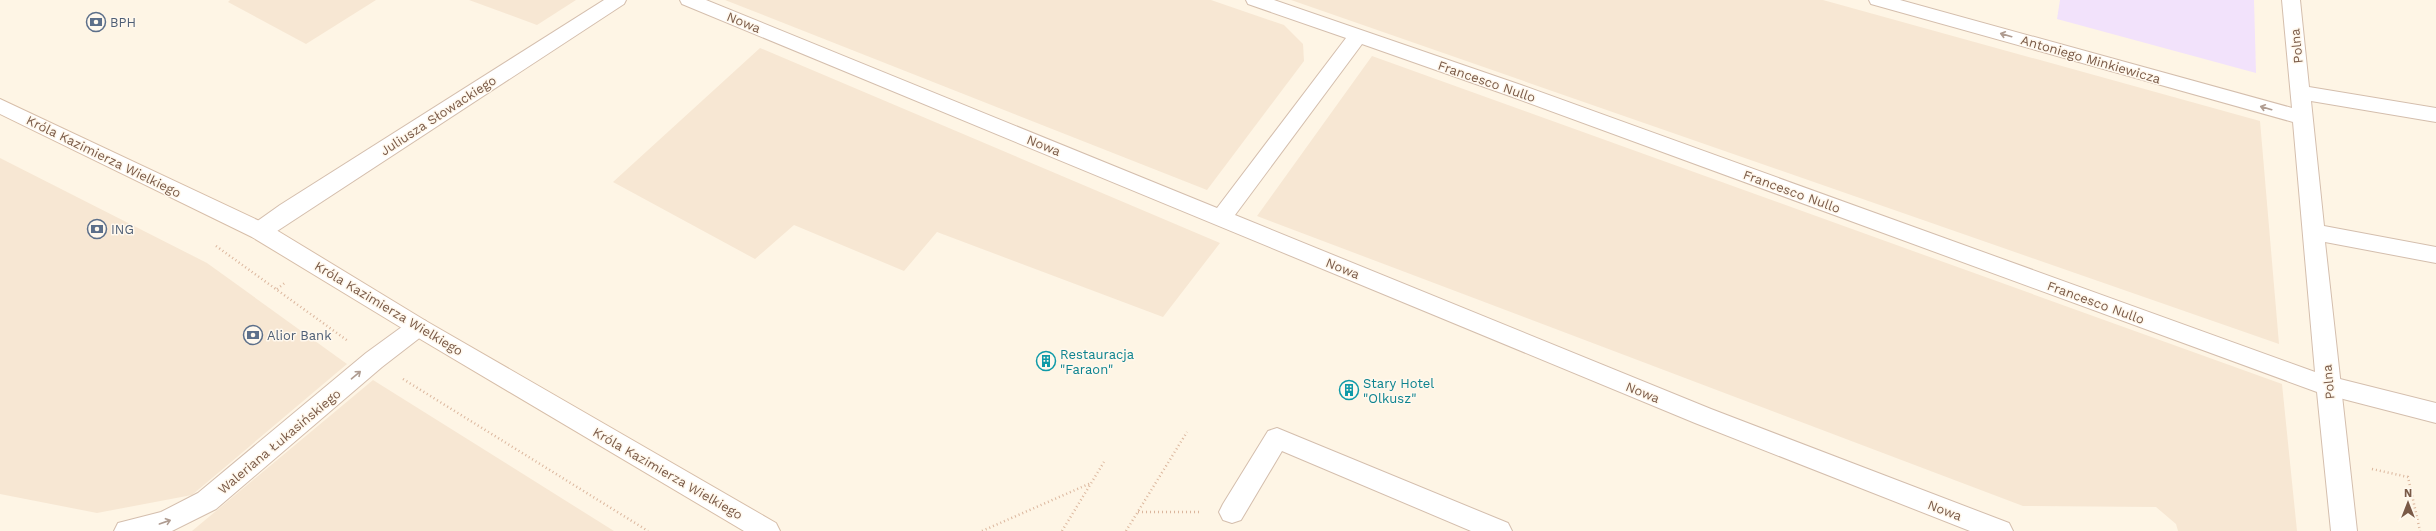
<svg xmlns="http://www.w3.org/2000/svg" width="2436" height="531" font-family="'Work Sans',sans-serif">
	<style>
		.residential { fill: #f7e7d3 }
		.education { fill: #f2e2fb }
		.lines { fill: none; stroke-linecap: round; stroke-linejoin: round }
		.lane-casing { stroke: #d4bead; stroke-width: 2 }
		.street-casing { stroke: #d4bead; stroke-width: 2 }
		.secondary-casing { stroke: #d7bea9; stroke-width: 2 }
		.path { stroke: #dbb69d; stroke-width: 2.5; stroke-dasharray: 1 3; stroke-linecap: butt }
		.lane { fill: #fff; fill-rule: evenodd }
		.street { fill: #fff; fill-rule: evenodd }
		.secondary { fill: #fff; fill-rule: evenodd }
		.oneway { stroke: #af9c91 }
		.labels { text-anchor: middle; stroke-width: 3; stroke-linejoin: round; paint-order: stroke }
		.service-label { font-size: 13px; fill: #4e5e75; stroke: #fff8ed; text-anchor: start }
		.street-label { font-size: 13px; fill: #7a5a47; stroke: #fff8ed }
		.culture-label { font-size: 13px; fill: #0d838f; stroke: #fff8ed; text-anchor: start }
	</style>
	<rect width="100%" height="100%" fill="#fef5e5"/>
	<g class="residential">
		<path d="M230,0H376L306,44L228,2Z"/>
		<path d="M469,0H576L537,25Z"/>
		<path d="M725,0H1211L1284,25L1303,44L1304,61L1207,190Z"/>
		<path d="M1291,0H1823L2260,121L2279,344Z"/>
		<path d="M760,48L1220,243L1163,317L937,232L904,271L794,225L755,259L613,182Z"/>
		<path d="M1372,56L2282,384L2297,531H2178L2176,524L2156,507L2023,506L1257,216Z"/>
		<path d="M0,158L207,263L347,364L192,495L97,513L0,494Z"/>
		<path d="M373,380L614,531H192Z"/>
	</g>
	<path class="education" d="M2060,0H2254L2256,73L2057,19Z"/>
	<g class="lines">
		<defs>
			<g id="lane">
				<path d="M2328,376L2436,403V423L2320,393L2316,386L2320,379Z"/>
				<path d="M1277,428L1508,523L1512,531H1471L1282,451L1241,520L1232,523L1223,520L1219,512L1223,504L1268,431Z"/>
			</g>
			<g id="street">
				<path d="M604,0H626L624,4L268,237L260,239L252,237L249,231L252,225L280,205Z"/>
				<path d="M680,0H706L1217,208L1346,38L1248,4L1246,0H1274L1521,85L2315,372L2293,122L1871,4L1869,0H1900L2292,108L2282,0H2300L2309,87L2436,108V122L2311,101L2324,226L2436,247V263L2325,242L2357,531H2331L2317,392L1507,95L1362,44L1235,215L1711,409L2009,523L2013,531H1970L1695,423L682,4Z"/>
				<path d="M418,318L426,321L429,327L426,333L382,367L216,509L172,531H114L118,523L161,512L198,493L366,353L410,321Z"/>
			</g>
			<path id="secondary" d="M0,99L268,225L426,321L776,523L780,531H744L410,333L252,237L0,114Z"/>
		</defs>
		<use href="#lane" class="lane-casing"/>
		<use href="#street" class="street-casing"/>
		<use href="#secondary" class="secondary-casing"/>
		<g class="path">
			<path d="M216,246L348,341"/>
			<path d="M277,289L286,282"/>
			<path d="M403,379L648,531"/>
			<path d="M2372,469L2408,477L2420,531"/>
			<path d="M1138,512H1200"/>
			<path d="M982,531L1091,483"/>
			<path d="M1062,531L1104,462"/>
			<path d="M1126,531L1187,432"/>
		</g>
		<use href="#lane" class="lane"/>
		<use href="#street" class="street"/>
		<use href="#secondary" class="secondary"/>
	</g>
	<defs><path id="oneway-shaft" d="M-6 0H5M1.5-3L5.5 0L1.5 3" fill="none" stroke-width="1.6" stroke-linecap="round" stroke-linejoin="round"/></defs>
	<g class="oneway">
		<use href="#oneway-shaft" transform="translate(2006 35) rotate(-164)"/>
		<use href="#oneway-shaft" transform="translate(2266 108) rotate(-164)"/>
		<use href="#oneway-shaft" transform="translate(356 375) rotate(-40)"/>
		<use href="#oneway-shaft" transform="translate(165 522) rotate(-19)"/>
	</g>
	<defs>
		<symbol id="bank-ring" viewBox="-11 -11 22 22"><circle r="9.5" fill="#fff8ed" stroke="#5c6f8a" stroke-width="1.5"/><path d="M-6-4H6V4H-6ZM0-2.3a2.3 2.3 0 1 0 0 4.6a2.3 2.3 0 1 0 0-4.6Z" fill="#5c6f8a"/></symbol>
		<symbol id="building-ring" viewBox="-11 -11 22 22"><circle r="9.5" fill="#fff8ed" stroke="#0f9aa8" stroke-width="1.5"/><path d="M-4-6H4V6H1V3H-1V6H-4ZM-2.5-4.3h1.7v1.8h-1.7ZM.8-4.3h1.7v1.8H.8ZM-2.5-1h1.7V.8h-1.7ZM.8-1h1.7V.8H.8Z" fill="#0f9aa8"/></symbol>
	</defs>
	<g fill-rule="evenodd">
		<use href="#bank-ring" x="85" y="11" width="22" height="22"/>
		<use href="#bank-ring" x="86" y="218" width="22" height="22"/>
		<use href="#bank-ring" x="242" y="324" width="22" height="22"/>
		<use href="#building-ring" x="1035" y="350" width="22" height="22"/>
		<use href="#building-ring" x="1338" y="379" width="22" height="22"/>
	</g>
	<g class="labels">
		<g class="service-label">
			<text x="110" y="27">BPH</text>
			<text x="111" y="234">ING</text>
			<text x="267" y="340">Alior Bank</text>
		</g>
		<g class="street-label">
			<text transform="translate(744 22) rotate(22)" y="5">Nowa</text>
			<text transform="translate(2296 46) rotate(-96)" y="5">Polna</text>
			<text transform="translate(2091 59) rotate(16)" y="5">Antoniego Minkiewicza</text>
			<text transform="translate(1487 81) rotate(19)" y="5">Francesco Nullo</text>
			<text transform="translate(438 115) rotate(-33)" y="5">Juliusza Słowackiego</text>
			<text transform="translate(1044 145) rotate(22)" y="5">Nowa</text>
			<text transform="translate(104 156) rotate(26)" y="5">Króla Kazimierza Wielkiego</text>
			<text transform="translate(1792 191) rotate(20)" y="5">Francesco Nullo</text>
			<text transform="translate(1343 268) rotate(22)" y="5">Nowa</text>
			<text transform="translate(2096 302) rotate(20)" y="5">Francesco Nullo</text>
			<text transform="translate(389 308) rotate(31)" y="5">Króla Kazimierza Wielkiego</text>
			<text transform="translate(2328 382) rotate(-95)" y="5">Polna</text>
			<text transform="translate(1643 392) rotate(22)" y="5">Nowa</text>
			<text transform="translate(279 441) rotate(-40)" y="5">Waleriana Łukasińskiego</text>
			<text transform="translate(668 473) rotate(30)" y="5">Króla Kazimierza Wielkiego</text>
			<text transform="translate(1945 510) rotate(21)" y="5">Nowa</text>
		</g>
		<g class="culture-label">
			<text x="1060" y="359">Restauracja<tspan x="1060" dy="15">"Faraon"</tspan></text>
			<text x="1363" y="388">Stary Hotel<tspan x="1363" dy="15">"Olkusz"</tspan></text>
		</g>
	</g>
	<g transform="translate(2408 503)" stroke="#fff8ed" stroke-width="3" paint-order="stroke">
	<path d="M0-3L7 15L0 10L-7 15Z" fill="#7a5a47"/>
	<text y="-6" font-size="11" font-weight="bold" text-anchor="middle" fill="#7a5a47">N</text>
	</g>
</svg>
